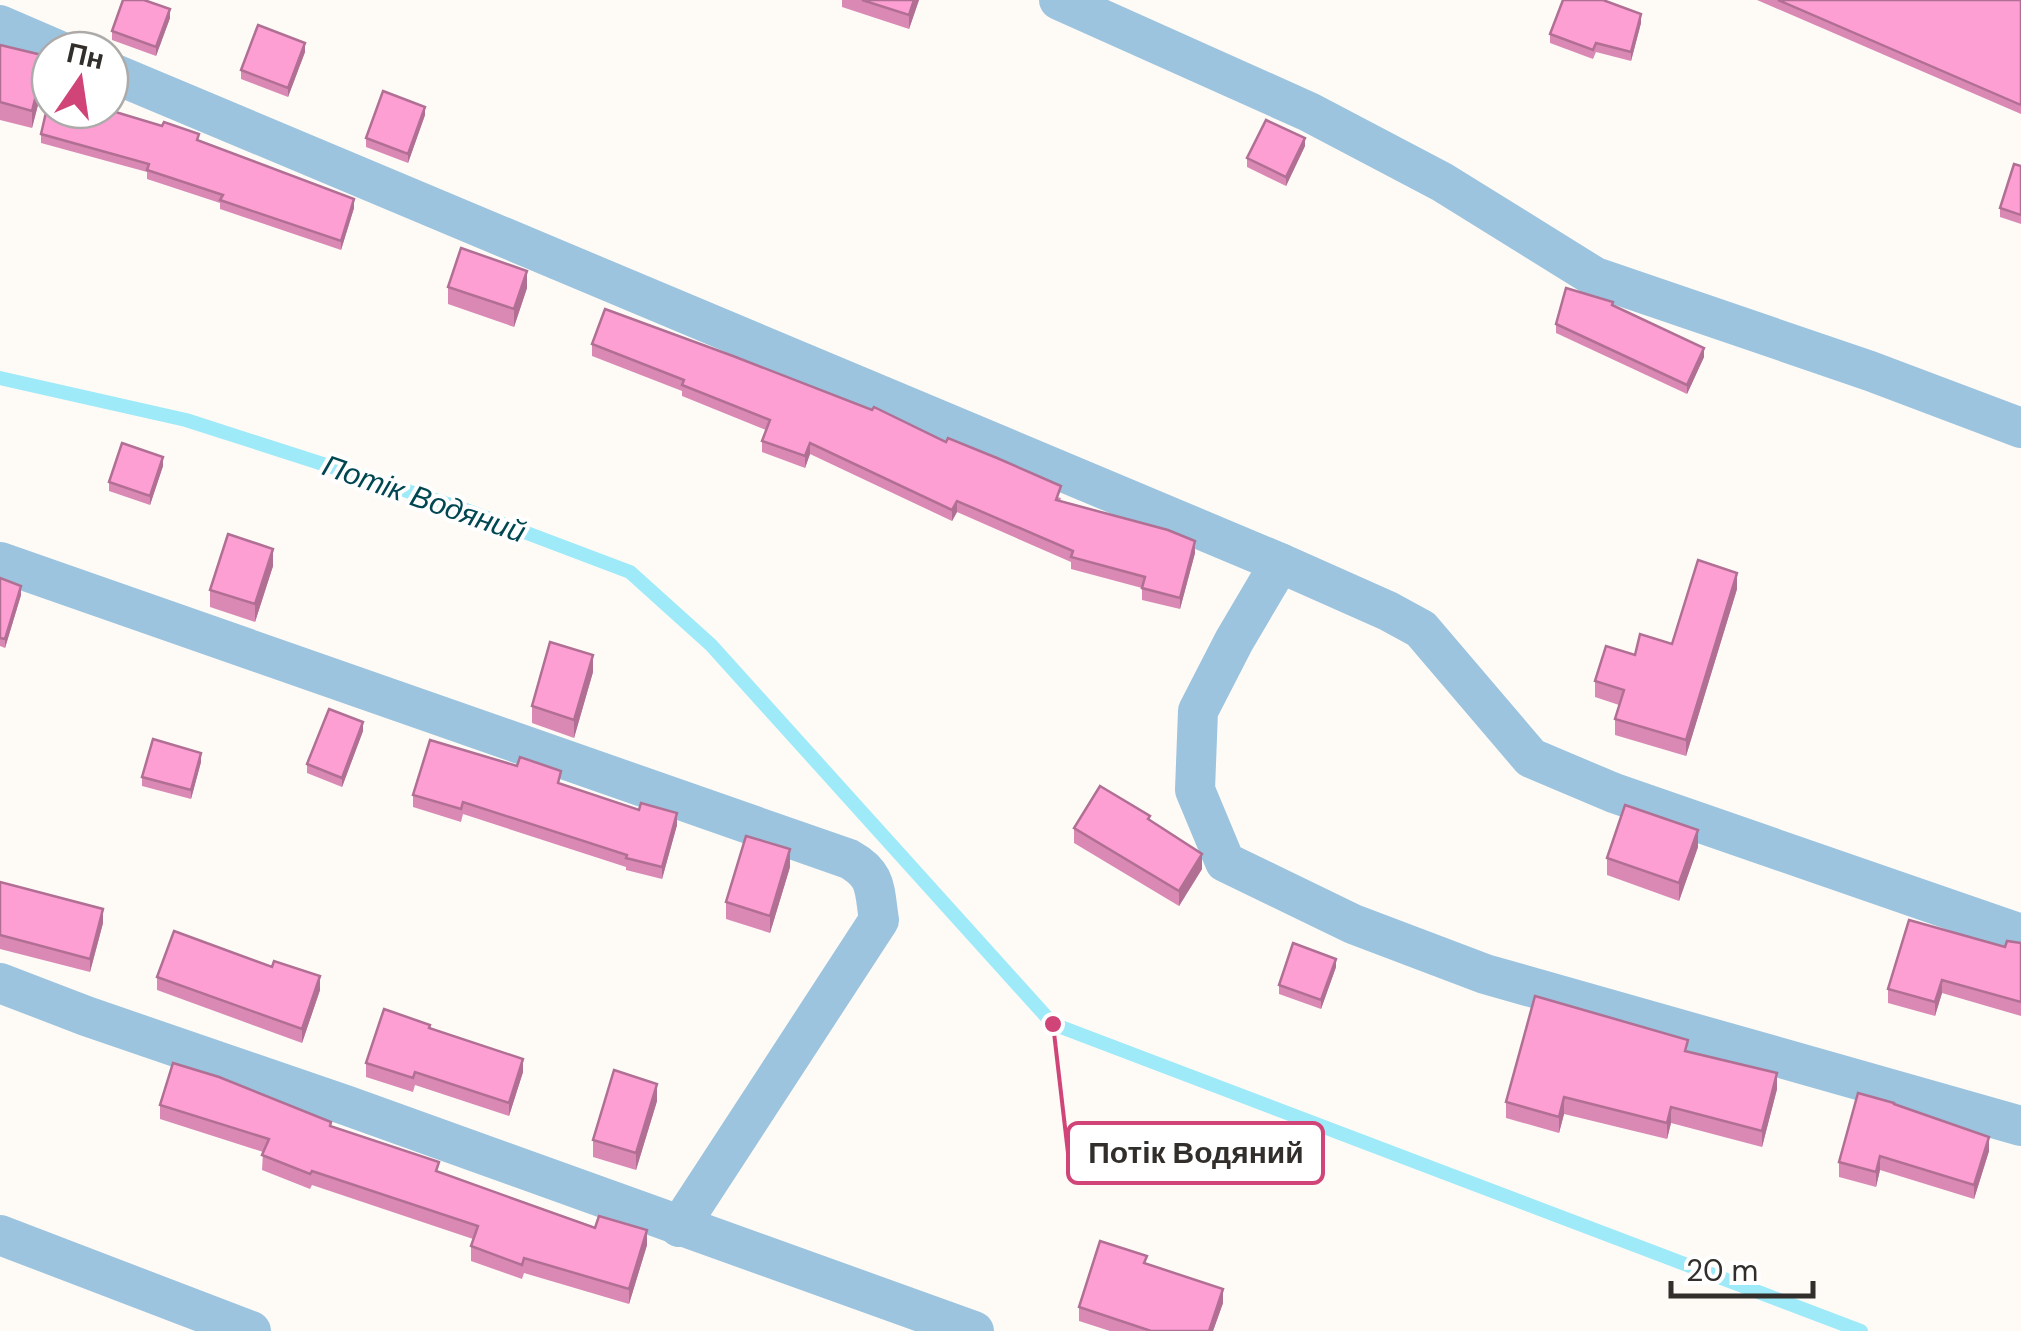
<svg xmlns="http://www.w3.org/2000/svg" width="2021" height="1331" font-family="'DM Sans',sans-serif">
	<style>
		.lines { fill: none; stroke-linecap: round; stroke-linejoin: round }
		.stream { stroke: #9feaf8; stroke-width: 14 }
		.street { stroke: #9cc4df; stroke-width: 40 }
		.wall { fill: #da89b5 }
		.shaded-wall { fill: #b16f94 }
		.building { fill: #fd9fd3; stroke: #b16f94; stroke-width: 2.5 }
		.labels { text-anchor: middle; stroke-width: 8; stroke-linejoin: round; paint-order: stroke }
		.water-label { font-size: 30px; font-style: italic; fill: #014751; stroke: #fff }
		.leader { fill: none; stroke: #d04478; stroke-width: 4 }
		.callout-dot { fill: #d04478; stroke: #fff; stroke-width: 4 }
		.callout { fill: #fff; stroke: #d04478; stroke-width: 4 }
		.callout-label { font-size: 30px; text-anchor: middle; font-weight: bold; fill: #312e2b }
	</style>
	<rect width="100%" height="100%" fill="#fefbf7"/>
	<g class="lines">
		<path class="stream" d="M0,378L186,420L466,510L630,572L711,645L1053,1024L1861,1331"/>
		<g class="street">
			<path d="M1059,0L1309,112L1442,182L1595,277L1870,371L2021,428"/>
			<path d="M0,25L58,50"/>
			<path d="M110,72L1280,563L1388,611L1421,629L1531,758L1614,793L2021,934"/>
			<path d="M0,562L849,859C878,875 874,890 879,920L679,1227"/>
			<path d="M1280,563L1234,641L1198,711L1195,790L1225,862L1353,924L1485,974L2021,1126"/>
			<path d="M0,983L86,1016L348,1106L974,1331"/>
			<path d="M0,1235L251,1331"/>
		</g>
	</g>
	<g class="wall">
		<path d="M842,0H919L909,29L842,7Z"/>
		<path d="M1757,0H2021V114Z"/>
		<path d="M170,18L156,56L112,40V31Z"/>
		<path d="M1641,23L1631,61L1596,52L1593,59L1550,43V34Z"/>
		<path d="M0,45L46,74L32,128L0,120Z"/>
		<path d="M305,52L288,97L241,79V70Z"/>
		<path d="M425,115L408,163L366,147V138Z"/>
		<path d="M162,126L354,208L341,250L220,209V203L147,179V172L41,143V134Z"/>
		<path d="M1305,146L1286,186L1247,167V158Z"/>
		<path d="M2021,166V224L2000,217V208Z"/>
		<path d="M448,287L527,288L514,327L448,304Z"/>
		<path d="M1613,306L1704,357L1687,394L1556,333V324Z"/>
		<path d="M592,344L1061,498L1060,501L1195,553L1180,609L1142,600V588L1071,569V562L957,512L952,521L810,454L805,468L762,452V441L766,430L682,396V391L592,356Z"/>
		<path d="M163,466L150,505L109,491V482Z"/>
		<path d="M273,566L255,622L210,607V590Z"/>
		<path d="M0,578L21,595L5,648L0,646Z"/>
		<path d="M1737,589L1686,756L1615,735V719L1619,705L1595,697V681L1635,655L1672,644Z"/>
		<path d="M593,672L574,738L532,723V706Z"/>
		<path d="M363,731L342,787L307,773V764Z"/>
		<path d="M201,762L191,799L142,786V777Z"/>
		<path d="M561,784L677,825L662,879L626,870V867L463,814L461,822L413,807V795Z"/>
		<path d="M1150,821L1202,869L1179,906L1074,843V828Z"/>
		<path d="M1698,847L1679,901L1607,875V858Z"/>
		<path d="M790,867L770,933L726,919V902Z"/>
		<path d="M0,882L103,923L90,972L0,949Z"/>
		<path d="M2021,943V1016L1942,993L1935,1016L1888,1003V989Z"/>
		<path d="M1336,967L1321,1009L1279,994V985Z"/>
		<path d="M157,977L320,990L302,1043L157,990Z"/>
		<path d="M430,1028L523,1072L509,1116L415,1085L413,1092L366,1077V1063Z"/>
		<path d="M1688,1052L1777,1089L1762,1147L1671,1123L1667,1139L1564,1114L1559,1133L1506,1118V1102Z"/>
		<path d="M657,1101L636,1170L593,1157V1140Z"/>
		<path d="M160,1105L331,1127L439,1172L647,1245L629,1304L524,1273L522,1279L471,1261V1246L473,1239L312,1185L310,1189L262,1170L263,1152L160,1119Z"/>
		<path d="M1894,1105L1989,1151L1974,1199L1880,1170L1876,1187L1839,1177V1162Z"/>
		<path d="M1147,1264L1223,1303L1213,1331H1110L1079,1321V1307Z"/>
	</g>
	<g class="shaded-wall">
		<path d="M914,0H919L909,29V15Z"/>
		<path d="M170,9V18L156,56V47Z"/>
		<path d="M1641,14V23L1631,61V52Z"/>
		<path d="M305,43V52L288,97V88Z"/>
		<path d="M46,56V74L32,128V111Z"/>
		<path d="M425,107V115L408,163V154Z"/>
		<path d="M1305,138V146L1286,186V177Z"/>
		<path d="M354,199V208L341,250V241Z"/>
		<path d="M527,271V288L514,327V309Z"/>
		<path d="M1704,348V357L1687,394V385Z"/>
		<path d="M810,443V454L805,468V456Z"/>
		<path d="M163,457V466L150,505V496Z"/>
		<path d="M957,501V512L952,521V510Z"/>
		<path d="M1195,541V553L1180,609V598Z"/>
		<path d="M273,549V566L255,622V604Z"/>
		<path d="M1737,573V589L1686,756V740Z"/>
		<path d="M21,586V595L5,648V639Z"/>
		<path d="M593,655V672L574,738V720Z"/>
		<path d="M363,722V731L342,787V778Z"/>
		<path d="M201,753V762L191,799V790Z"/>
		<path d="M677,813V825L662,879V867Z"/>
		<path d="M1698,830V847L1679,901V883Z"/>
		<path d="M790,849V867L770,933V916Z"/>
		<path d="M1202,854V869L1179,906V891Z"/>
		<path d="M103,909V923L90,972V959Z"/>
		<path d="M1336,959V967L1321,1009V1000Z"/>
		<path d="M320,976V990L302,1043V1029Z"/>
		<path d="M1942,980V993L1935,1016V1002Z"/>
		<path d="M523,1059V1072L509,1116V1103Z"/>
		<path d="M1777,1073V1089L1762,1147V1131Z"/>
		<path d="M657,1084V1101L636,1170V1153Z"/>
		<path d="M1564,1097V1114L1559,1133V1117Z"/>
		<path d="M1671,1107V1123L1667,1139V1123Z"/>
		<path d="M1989,1137V1151L1974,1199V1185Z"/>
		<path d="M1880,1156V1170L1876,1187V1172Z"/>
		<path d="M647,1230V1245L629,1304V1289Z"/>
		<path d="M1223,1289V1303L1213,1331H1209Z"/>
	</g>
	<g class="building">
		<path d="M123,0H144L170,9L156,47L112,31Z"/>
		<path d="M862,0H914L909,15Z"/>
		<path d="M1563,0H1603L1641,14L1631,52L1596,43L1593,50L1550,34Z"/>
		<path d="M1778,0H2021V105Z"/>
		<path d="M258,25L305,43L288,88L241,70Z"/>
		<path d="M0,45L46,56L32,111L0,102Z"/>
		<path d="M383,91L425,107L408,154L366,138Z"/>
		<path d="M50,95V110H109L162,126L164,122L199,134L197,140L354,199L341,241L220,200L223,195L147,170L149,164L41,134Z"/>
		<path d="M1266,120L1305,138L1286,177L1247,158Z"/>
		<path d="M2014,164L2021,166V215L2000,208Z"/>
		<path d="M461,248L527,271L514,309L448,287Z"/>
		<path d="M1566,288L1613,302L1612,305L1704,348L1687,385L1556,324Z"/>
		<path d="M605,309L733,356L872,410L874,407L946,442L948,438L997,458L1061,486L1056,500L1168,530L1195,541L1180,598L1142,588L1145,577L1071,557L1073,551L957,501L952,510L810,443L805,456L762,441L770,420L682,385L684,380L592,344Z"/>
		<path d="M122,443L163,457L150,496L109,482Z"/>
		<path d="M228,534L273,549L255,604L210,590Z"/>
		<path d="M1698,560L1737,573L1686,740L1615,719L1624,690L1595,681L1606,646L1635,655L1640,634L1672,644Z"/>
		<path d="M0,578L21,586L5,639L0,638Z"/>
		<path d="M550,642L593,655L574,720L532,706Z"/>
		<path d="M329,709L363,722L342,778L307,764Z"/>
		<path d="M153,739L201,753L191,790L142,777Z"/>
		<path d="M430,740L517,766L520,757L561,771L558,783L639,810L641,803L677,813L662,867L626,858L627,855L463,802L461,809L413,795Z"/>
		<path d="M1100,786L1150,816L1148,819L1202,854L1179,891L1074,828Z"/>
		<path d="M1625,805L1698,830L1679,883L1607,858Z"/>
		<path d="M746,836L790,849L770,916L726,902Z"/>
		<path d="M0,882L103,909L90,959L0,935Z"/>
		<path d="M1909,920L2005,947L2007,941L2021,943V1002L1942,980L1935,1002L1888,989Z"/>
		<path d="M174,931L272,967L274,961L320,976L302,1029L157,977Z"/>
		<path d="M1293,943L1336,959L1321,1000L1279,985Z"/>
		<path d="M1535,996L1688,1040L1685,1051L1777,1073L1762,1131L1671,1107L1667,1123L1564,1097L1559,1117L1506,1102Z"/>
		<path d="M384,1009L430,1025L429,1028L523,1059L509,1103L415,1072L413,1078L366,1063Z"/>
		<path d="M173,1063L219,1077L331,1122L330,1126L439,1162L436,1171L595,1228L599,1216L647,1230L629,1289L524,1258L522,1265L471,1246L478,1226L312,1171L310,1174L262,1155L269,1139L160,1105Z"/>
		<path d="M614,1070L657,1084L636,1153L593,1140Z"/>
		<path d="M1858,1093L1894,1103V1104L1989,1137L1974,1185L1880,1156L1876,1172L1839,1162Z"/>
		<path d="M1100,1241L1147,1256L1144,1263L1223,1289L1209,1331H1151L1079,1307Z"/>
	</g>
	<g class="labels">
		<g class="water-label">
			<text transform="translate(424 499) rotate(19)" y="10">Потік Водяний</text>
		</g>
	</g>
	<path class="leader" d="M1053 1024L1068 1153"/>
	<circle class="callout-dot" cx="1053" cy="1024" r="10"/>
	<rect class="callout" x="1068" y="1123" width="255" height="60" rx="10"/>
	<g class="callout-label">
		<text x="1196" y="1163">Потік Водяний</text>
	</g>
	<g transform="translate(80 80) rotate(13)"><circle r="48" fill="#ffffff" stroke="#adabaa" stroke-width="2.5"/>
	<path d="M0-8L18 38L0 25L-18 38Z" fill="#d04478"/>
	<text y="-15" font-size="28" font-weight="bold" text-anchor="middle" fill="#312e2b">Пн</text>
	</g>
	<path d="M1671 1281v15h142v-15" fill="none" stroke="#312e2b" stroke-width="5"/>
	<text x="1686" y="1281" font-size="30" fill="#312e2b" stroke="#ffffff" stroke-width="8" paint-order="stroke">20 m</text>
</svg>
